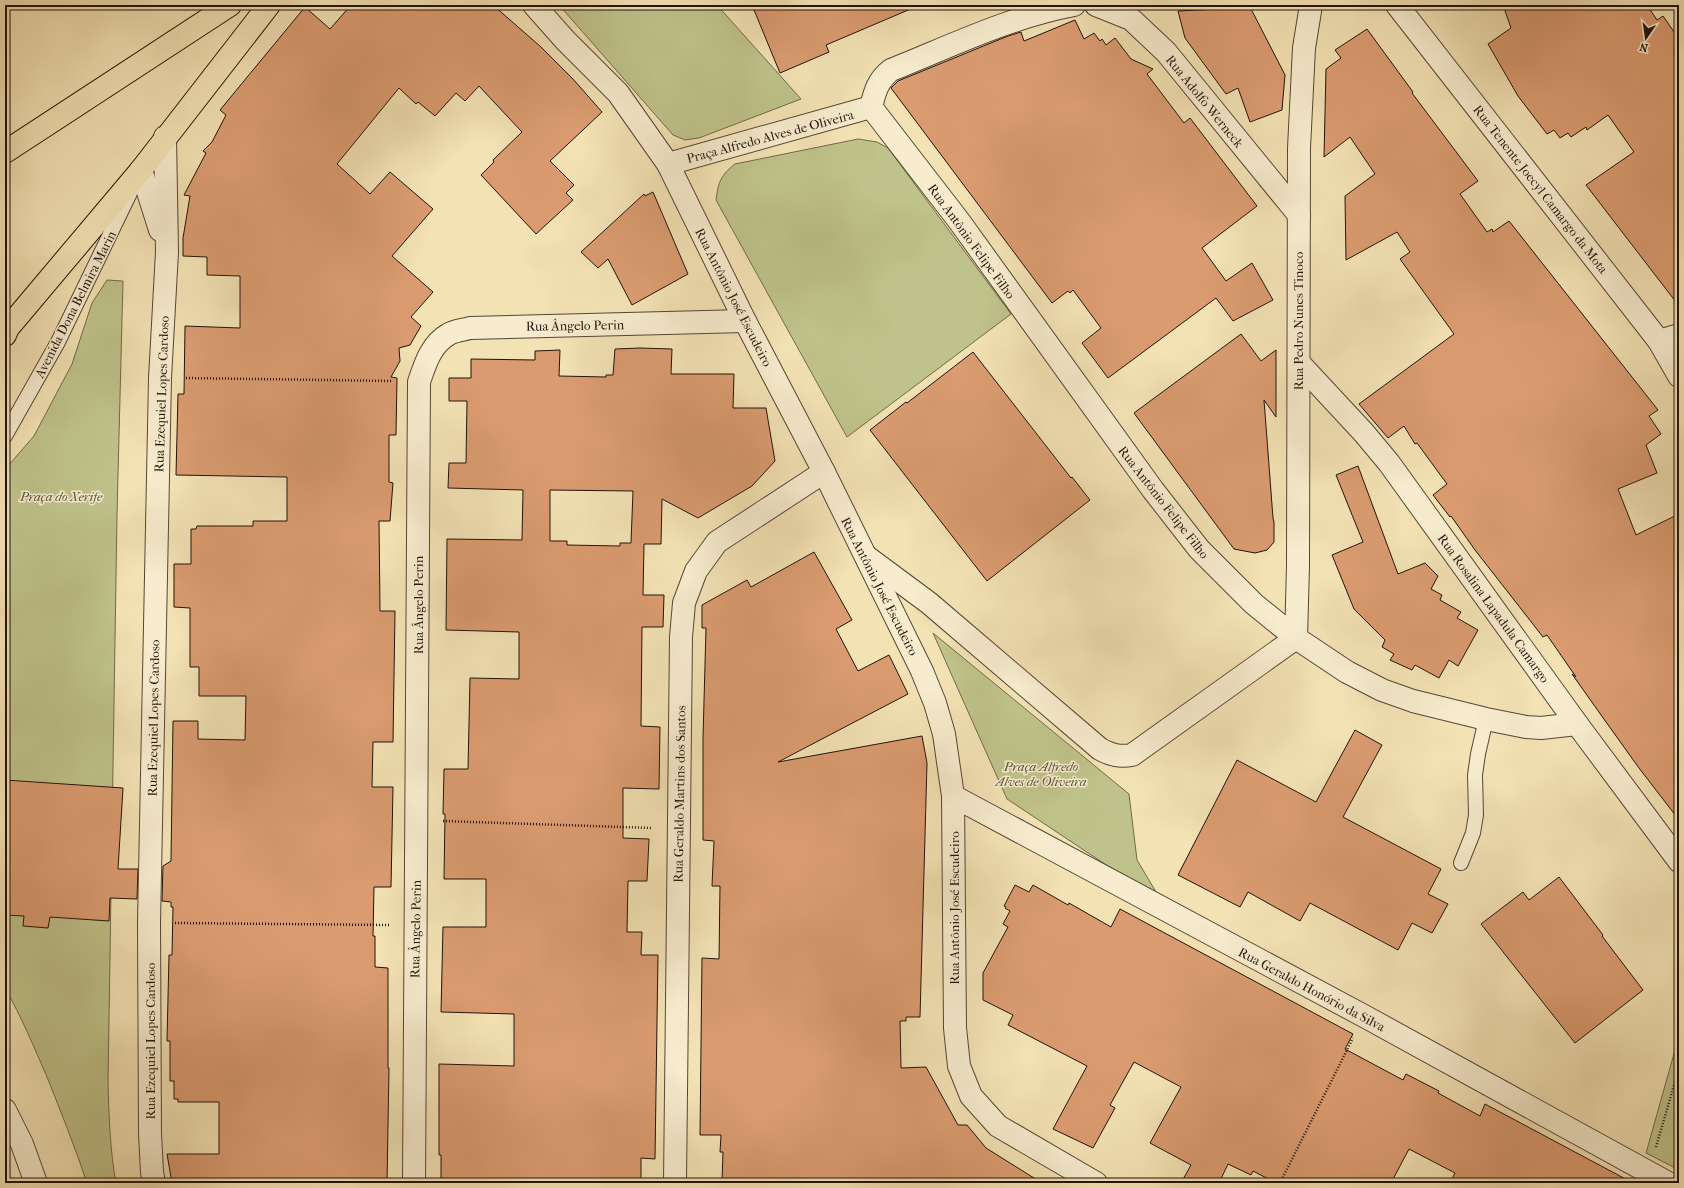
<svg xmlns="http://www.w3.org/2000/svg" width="1684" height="1188" font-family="'IM FELL French Canon',serif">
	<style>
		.green { fill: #bfc28a; stroke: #706a4a }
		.building { fill: #da9b70; stroke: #22120a; fill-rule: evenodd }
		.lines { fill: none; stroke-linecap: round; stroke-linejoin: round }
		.service-casing { stroke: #564634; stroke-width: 16 }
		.minor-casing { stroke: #564634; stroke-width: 24 }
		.primary-casing { stroke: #22120a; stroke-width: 24 }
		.path { stroke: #22120a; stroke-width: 2.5; stroke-dasharray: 1 2; stroke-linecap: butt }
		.service { stroke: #f7ecce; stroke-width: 14 }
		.minor { stroke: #f7ecce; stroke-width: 22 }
		.primary { stroke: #f3e2b4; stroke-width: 22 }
		.labels { text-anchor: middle; stroke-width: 3; stroke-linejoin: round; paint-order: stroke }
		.street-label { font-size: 13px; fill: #22120a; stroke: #f7ecce }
		.park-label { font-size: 13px; font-style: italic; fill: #595037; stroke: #f7ecce }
	</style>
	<rect width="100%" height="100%" fill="#f3e2b4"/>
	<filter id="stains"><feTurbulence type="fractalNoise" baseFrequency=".005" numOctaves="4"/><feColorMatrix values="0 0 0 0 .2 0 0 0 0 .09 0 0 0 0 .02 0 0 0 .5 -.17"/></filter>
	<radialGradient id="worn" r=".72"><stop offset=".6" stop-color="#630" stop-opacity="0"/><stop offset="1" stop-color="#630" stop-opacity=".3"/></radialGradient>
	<g class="green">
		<path d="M559,5H717L801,99L699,138L685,140L673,135Z"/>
		<path d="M858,139L877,142L888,148L1011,314L847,437L716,200C718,182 721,175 735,164Z"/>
		<path d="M107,280L123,281L117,514L108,1083C109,1117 110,1150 116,1183H87C75,1147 61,1112 47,1077C34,1047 21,1016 5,988V477L8,466L34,436L72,364L92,303Z"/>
		<path d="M933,633L1129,794L1137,860L1162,902L1007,799Z"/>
		<path d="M1679,1036V1170L1646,1153Z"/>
	</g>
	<g class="building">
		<path d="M351,5H493L541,47L573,79L602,112L550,161L574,185L566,193L573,200L536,234L481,175L494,162L493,160L522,132L479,86L465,101L456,93L435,116L418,102L416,104L399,88L337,164L370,194L390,172L433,209L392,256L433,292L411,317L421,326L410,345L399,348L400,361L391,377L397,378L396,435H389V482L393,483L390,521H379L380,611H395L393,742H373L372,787H393L391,887H374L373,936H375V967L388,968V1068H389L387,1183H172L167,1154H219V1102H178V1099H174V1081H170V1041H167L169,955H172L173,907H171V902L162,901L163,866L171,861L173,721H198V739L245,740L246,696H199V667H190V608L174,607V564H191V529H196L197,526H253V521H287V477L176,475L178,394H184L185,326L240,328V276L207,275V257L183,256V238L190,196L184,195L206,153L203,151L212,142L226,115L220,110L305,7L330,29Z"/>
		<path d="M752,5H920L826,45L829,52L780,73Z"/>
		<path d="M1218,5H1249L1285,75L1282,110L1250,122L1238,88L1226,94L1185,38L1178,11L1218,9Z"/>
		<path d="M1503,5H1647L1657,20L1663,16L1679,39V306L1586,185L1634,152L1608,115L1587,130L1586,127L1571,137L1568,133L1560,138L1554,130L1547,134L1518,96L1488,44L1511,28Z"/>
		<path d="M1075,20L1084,39L1094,33L1100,41L1102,39L1106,45L1115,38L1131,59L1153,69L1147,74L1184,123L1190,118L1257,206L1202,248L1226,281L1252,263L1273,300L1233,321L1216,298L1108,378L1082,343L1101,328L1073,290L1070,293L1068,291L1052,303L891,88L898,81L1008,36L1021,32L1024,41Z"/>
		<path d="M1367,29L1413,92L1412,93L1478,181L1460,194L1487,232L1492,229L1493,232L1509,221L1658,410L1649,416L1661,434L1646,445L1657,473L1618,489L1636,535L1679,514V820L1639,768L1606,722L1572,674L1576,677L1547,635L1543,637L1475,550L1451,516L1450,517L1433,495L1447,484L1417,443L1415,444L1404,426L1388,438L1359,404L1454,334L1400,259L1410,252L1397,232L1346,260L1345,196L1375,174L1350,137L1324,157L1326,69L1341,58L1335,50Z"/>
		<path d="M653,192L688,274L632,305L608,259L598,268L581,252L644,194L645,196Z"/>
		<path d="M1241,334L1261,361L1276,350V417L1264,400L1273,518L1274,522V542L1267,550L1255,553L1234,549L1134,413Z"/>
		<path d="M640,348L672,349L671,374H734L733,408H766L775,461L752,486L698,518L662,499L661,544H644L643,595H664L663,627H642L641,726L660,727L659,789L623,788V838L649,839L647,881H628L627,932H642L641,955H658L655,1159L641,1158V1183H441V1155H439V1064L514,1066V1014L441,1012L443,927H486V879H444L445,814H443L444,769H468L470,678L519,679V632L446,630L447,539L522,540L523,490L448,488L449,463H466L467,401H449V378H471V359L535,360V351L560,350L559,376L606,377V375H613L615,349ZM550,490L633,491L631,543H620V546L567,545V541H550Z"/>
		<path d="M973,352L1071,478L1072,477L1090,500L987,581L870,430L906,402L907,403Z"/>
		<path d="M1358,466L1398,574L1425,563L1438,576L1431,589L1442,595L1440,600L1461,612L1457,618L1478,630L1458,666L1449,660L1439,678L1415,665L1412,670L1390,660L1394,654L1382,647L1385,640L1354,609L1332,555L1363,542L1336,475Z"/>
		<path d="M814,552L852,620L836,629L858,671L889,655L908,694L778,762L922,736L927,763L920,1017H906V1021H900L901,1068L926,1067L958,1125H967L986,1148L1042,1183H722L723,1152H720L721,1135H700L702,958L719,959L720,886H712L714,841L703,840V738L706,628H702V605L747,580L751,587Z"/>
		<path d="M1355,730L1382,745L1343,817L1441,869L1428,894L1448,904L1432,933L1412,923L1398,950L1310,903L1300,921L1248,892L1240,907L1178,875L1237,760L1316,802Z"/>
		<path d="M5,780L123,788L118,869H138L137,899L110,898L109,921L50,917L48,928L23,926L24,916L5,915Z"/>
		<path d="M1559,877L1603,935L1602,936L1643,990L1575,1043L1481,924L1523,892L1529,900Z"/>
		<path d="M1015,885L1029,892L1033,885L1068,905L1069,903L1111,927L1120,909L1353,1034L1345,1049L1403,1080L1406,1074L1439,1091L1438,1093L1480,1116L1485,1104L1633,1183H1450L1455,1173L1409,1149L1391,1183H1276L1253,1171L1251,1175L1228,1164L1219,1183H1181L1191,1165L1150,1143L1181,1087L1134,1062L1110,1105L1115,1108L1093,1148L1053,1129L1087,1066L1008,1025L1013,1015L983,1000V973L1008,927L1003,924L1010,911L1005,908L1006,907L1004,906Z"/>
	</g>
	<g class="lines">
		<defs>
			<g id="service">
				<path d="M5,436L58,342L130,193"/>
				<path d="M1461,863L1473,833L1476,815L1475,775L1478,754L1486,719"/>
			</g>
			<g id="minor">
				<path d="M534,5L565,40L618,93L668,164L745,321L824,472L922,671L935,703L944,734L953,796L955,1028L959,1066L971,1096L998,1126L1096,1183"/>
				<path d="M1096,5L1131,19L1166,52L1299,215"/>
				<path d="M1397,5L1659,341L1679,376"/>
				<path d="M871,107L959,221L1153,490L1199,549L1254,604L1296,638L1347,672L1382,690L1413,701L1486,719L1526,727L1541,728L1577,724"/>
				<path d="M871,107C875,91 878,80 891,70C951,46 1010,17 1074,5"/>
				<path d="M668,164L871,107"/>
				<path d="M141,170L160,230"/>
				<path d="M1659,341L1679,335"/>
				<path d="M1299,363L1364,433L1389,463L1577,724L1679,861"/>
				<path d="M867,557L929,603L1100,749C1111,755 1119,757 1132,755L1296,638L1298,566L1299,148L1304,48L1311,5"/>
				<path d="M953,796L1364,1016L1668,1183"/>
				<path d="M5,1110L22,1144L36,1183"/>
				<path d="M154,1183L152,1172L150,1133L149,923L160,378L167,252L165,137"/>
				<path d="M414,1183L419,382C425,364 431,344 449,334C454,331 463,330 470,328L745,321"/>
				<path d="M675,1183L681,637L684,603L696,571L717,542L824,472"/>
			</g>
			<g id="primary">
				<path d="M5,152L230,5"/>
				<path d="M5,335L8,328L141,170L269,5"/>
			</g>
		</defs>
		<use href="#service" class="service-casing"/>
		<use href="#minor" class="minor-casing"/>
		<use href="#primary" class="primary-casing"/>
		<g class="path">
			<path d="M186,378L393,381"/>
			<path d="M443,821L652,828"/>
			<path d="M175,923L390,925"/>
			<path d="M1656,1147L1679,1068"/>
			<path d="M1280,1183L1353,1038"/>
		</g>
		<use href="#service" class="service"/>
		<use href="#minor" class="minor"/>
		<use href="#primary" class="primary"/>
	</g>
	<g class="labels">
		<g class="street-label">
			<text transform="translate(1205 101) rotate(51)" y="5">Rua Adolfo Werneck</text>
			<text transform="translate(770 136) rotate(-15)" y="5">Praça Alfredo Alves de Oliveira</text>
			<text transform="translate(1541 189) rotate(52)" y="5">Rua Tenente Joecyl Camargo da Mota</text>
			<text transform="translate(972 241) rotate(54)" y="5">Rua Antônio Felipe Filho</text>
			<text transform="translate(734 297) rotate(63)" y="5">Rua Antônio José Escudeiro</text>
			<text transform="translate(75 304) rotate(-63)" y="5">Avenida Dona Belmira Marin</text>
			<text transform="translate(1298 321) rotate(-90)" y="5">Rua Pedro Nunes Tinoco</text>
			<text transform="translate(575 325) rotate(-1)" y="5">Rua Ângelo Perin</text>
			<text transform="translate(161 394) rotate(-88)" y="5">Rua Ezequiel Lopes Cardoso</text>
			<text transform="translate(1164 502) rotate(52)" y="5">Rua Antônio Felipe Filho</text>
			<text transform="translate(880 586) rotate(63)" y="5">Rua Antônio José Escudeiro</text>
			<text transform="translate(418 605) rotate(-90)" y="5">Rua Ângelo Perin</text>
			<text transform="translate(1494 608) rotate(54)" y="5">Rua Rosalina Lapadula Camargo</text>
			<text transform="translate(153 718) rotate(-89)" y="5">Rua Ezequiel Lopes Cardoso</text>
			<text transform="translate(679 794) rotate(-89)" y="5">Rua Geraldo Martins dos Santos</text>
			<text transform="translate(954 908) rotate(-90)" y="5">Rua Antônio José Escudeiro</text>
			<text transform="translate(415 929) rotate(-89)" y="5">Rua Ângelo Perin</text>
			<text transform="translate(1312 989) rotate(28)" y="5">Rua Geraldo Honório da Silva</text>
			<text transform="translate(150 1041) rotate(-90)" y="5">Rua Ezequiel Lopes Cardoso</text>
		</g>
		<g class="park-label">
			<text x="61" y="501">Praça do Xerife</text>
			<text x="1041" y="771">Praça Alfredo<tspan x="1041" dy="15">Alves de Oliveira</tspan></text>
		</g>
	</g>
	<rect width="1684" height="1188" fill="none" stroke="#f3e2b4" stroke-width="20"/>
	<rect x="6" y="6" width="1672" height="1176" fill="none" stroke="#22120a" stroke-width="2"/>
	<rect x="10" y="10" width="1664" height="1168" fill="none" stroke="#22120a"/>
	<g transform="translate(1646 38) rotate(193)" stroke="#f7ecce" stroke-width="3" paint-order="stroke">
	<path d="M0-3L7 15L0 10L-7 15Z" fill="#22120a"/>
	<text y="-6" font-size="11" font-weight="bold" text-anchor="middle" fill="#22120a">N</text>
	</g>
	<rect width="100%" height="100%" filter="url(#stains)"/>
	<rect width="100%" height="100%" fill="url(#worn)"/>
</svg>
